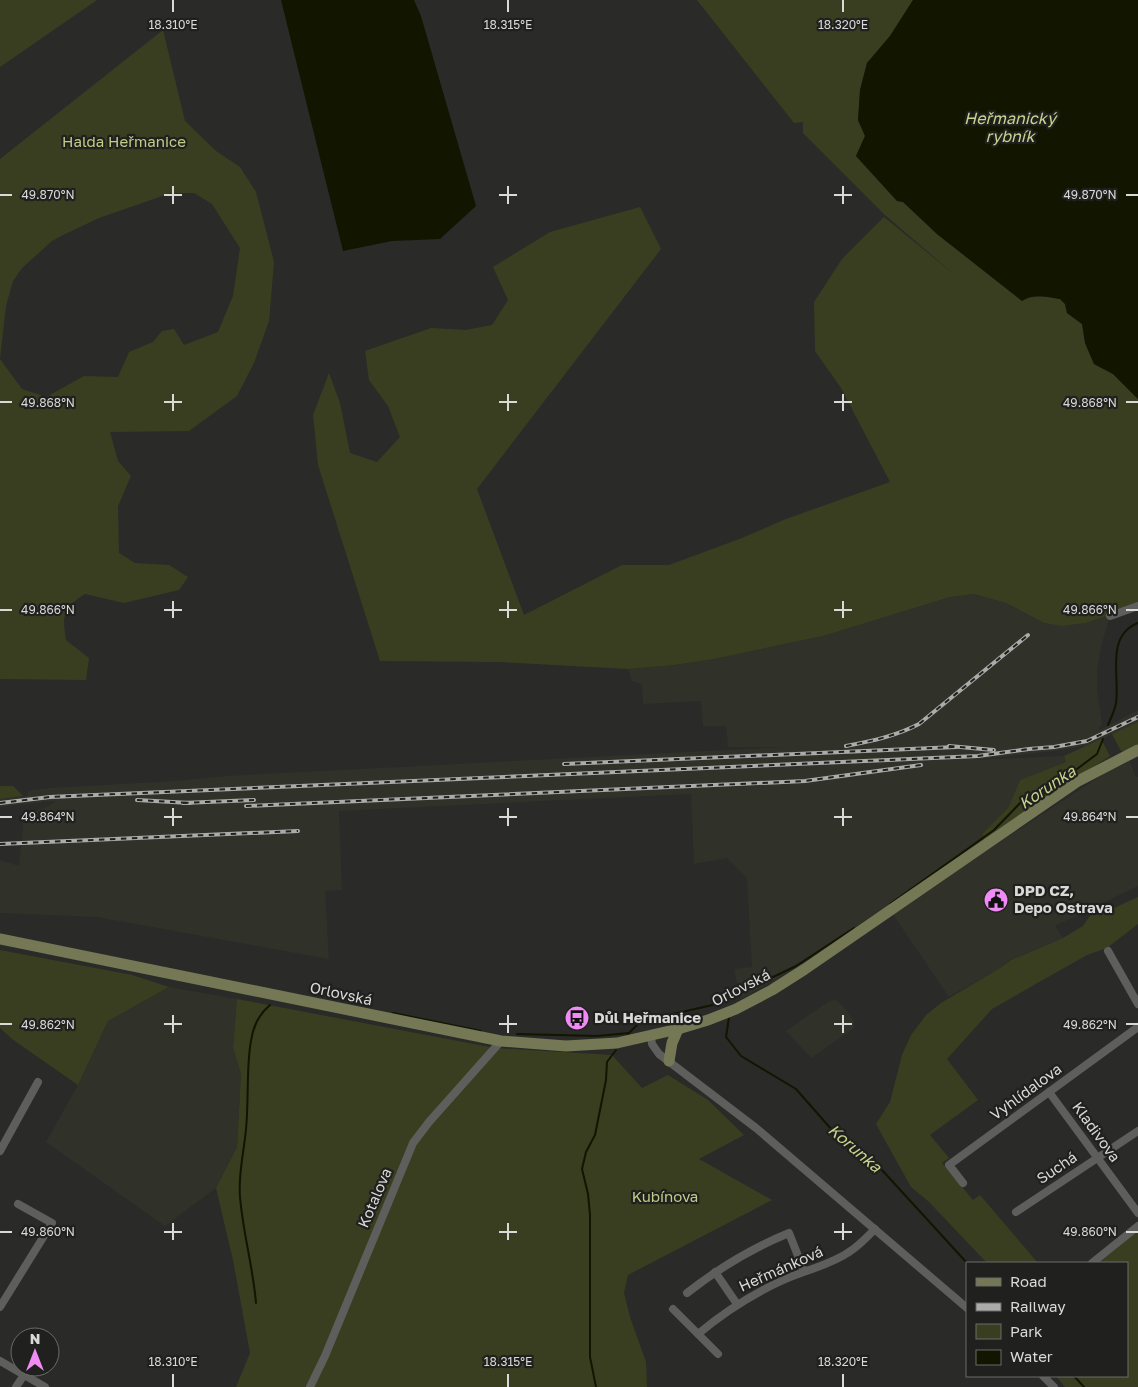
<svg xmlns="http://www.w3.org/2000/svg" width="1138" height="1387" font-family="'Golos Text',sans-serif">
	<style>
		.built { fill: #303129 }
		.green { fill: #3a3e20; fill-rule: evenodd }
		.water { fill: #121500 }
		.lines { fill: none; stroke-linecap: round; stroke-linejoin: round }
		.stream { stroke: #121500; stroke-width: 2 }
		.street { stroke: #5e5f5c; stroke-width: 8 }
		.secondary { stroke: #747854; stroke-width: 11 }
		.rail-casing { stroke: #abacaa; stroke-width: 4 }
		.rail { stroke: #20211e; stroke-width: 2; stroke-dasharray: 5.5; stroke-linecap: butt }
		.ticks { fill: none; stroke: #d9dad8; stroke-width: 2 }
		.labels { text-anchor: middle; stroke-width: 4.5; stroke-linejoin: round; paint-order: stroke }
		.park-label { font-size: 15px; fill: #c2cd87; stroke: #20211e }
		.poi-label { font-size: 15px; font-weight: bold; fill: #d9dad8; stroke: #20211e; text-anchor: start }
		.street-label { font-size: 15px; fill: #d9dad8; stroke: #20211e }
		.water-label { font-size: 16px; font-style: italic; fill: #c8d38c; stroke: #20211e }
		.ticks-label { font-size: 12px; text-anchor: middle; fill: #d9dad8; stroke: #20211e; stroke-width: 4.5; stroke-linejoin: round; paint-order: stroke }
	</style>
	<rect width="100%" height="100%" fill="#2a2a28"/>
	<g class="built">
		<path d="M974,594L1006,603L1044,623L1062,626L1086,623L1110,616L1102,643L1097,670V689L1102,724L1098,731L1138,710V722L1089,745L1055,751L973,760L1064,756L1066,762L1020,780L1008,808L982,834L985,841L776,979L741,999L734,969L752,967L747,878L727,858L694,864L691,794L339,811L342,890L325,891L329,959L97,917L0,913V860L19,866L24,817L56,802L51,801L0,807V799L28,796V791L50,788L176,781L227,776L784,747H728L726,726H703L701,701L643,704L642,684L632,681L628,669L674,665L714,659L823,636L950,597Z"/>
		<path d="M1130,761L1136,777H1138V886L1055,926L1063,938L1010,960L1000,968L949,997L892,913L1105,773Z"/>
		<path d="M169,987L237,999L233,1048L241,1074L237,1147L216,1188L165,1226L46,1142L78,1085L108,1021Z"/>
		<path d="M836,1000L847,1011L854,1022V1028L811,1058L786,1031L829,1001Z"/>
	</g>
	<g class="green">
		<path d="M0,0H97L0,67Z"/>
		<path d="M697,0H913L890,36L867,63L860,90L858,120L865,136L856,156L897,201L903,202L937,234L1022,301C1033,294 1047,297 1060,299L1065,304L1067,313L1082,324L1085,343L1094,364L1113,374L1138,399V606L1086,623L1062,626L1044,623L1006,603L974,594L950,597L823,636L714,659L674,665L628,669L501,662L380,661L318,465L313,415L329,373L340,403L350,453L377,462L400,437L388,406L369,380L365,351L431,328L466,330L492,325L508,300L493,267L550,232L640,207L661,249L477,489L524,615L622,565H669L742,538L786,519L890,482L841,388L815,351L814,302L842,259L884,217L956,276L885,215L803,133V122L794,123Z"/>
		<path d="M163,30L185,121L216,151L240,167L256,192L274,262L269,321L254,363L237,396L189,431L110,432L118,461L131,476L118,506L119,553L135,563L169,565L188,577L179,590L124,603L85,594C63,608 62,615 66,640L89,658L86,680L0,679V159ZM171,193H194L212,204L240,248L233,296L218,332L184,345L174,329L162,331L153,342L129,352L118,377L84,376L46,397L22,389L0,359L6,306L13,281L22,268L52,241L61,236L99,218Z"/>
		<path d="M1138,722V745L1126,751H1121L1112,734Z"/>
		<path d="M1101,739L1110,756L1030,808L985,841L982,834L1008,808L1020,780L1066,762L1064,756Z"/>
		<path d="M0,786H13L23,796L0,799Z"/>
		<path d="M1138,897V924L1107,948L1087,955L992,1009L947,1059L978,1100L930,1135L949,1158L942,1163L973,1200L980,1195L1038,1263H987L928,1201L911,1187L876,1124L890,1102L902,1055L911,1035L926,1015L941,1003L1000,968L1011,960L1063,938L1083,926L1094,910L1114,908Z"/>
		<path d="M0,950L132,975L169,987L108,1021L78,1085L12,1039L0,1028Z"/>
		<path d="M237,999L495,1048L612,1055L642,1088L668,1075L708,1100L744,1135L699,1159L772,1200L628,1275L624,1293L630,1317L646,1362L647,1387H236L250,1353L233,1260L216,1188L237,1147L241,1074L233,1048Z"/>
		<path d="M1138,1231V1387H1065L1056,1376H1127V1263H1098Z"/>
	</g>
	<g class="water">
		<path d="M281,0H414L421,16L476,206L440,239L392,241L343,251Z"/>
		<path d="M913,0H1138V399L1113,374L1094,364L1085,343L1082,324L1067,313L1065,304L1060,299C1048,297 1033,293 1022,301L937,234L903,202L897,201L856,156L865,136L858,120L860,90L867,63L890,36Z"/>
	</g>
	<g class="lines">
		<g class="stream">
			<path d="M1108,725C1111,718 1115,710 1116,703C1120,677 1105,636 1138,623"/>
			<path d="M890,904L994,830L1025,798L1077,769L1097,754L1103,739"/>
			<path d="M393,1013L481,1031"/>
			<path d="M729,1017L726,1037L741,1056L796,1089L839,1138L882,1170L967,1263"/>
			<path d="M651,1019L717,1004L796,966L854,928"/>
			<path d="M517,1034L597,1036L629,1033"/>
			<path d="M628,1034L641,1021"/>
			<path d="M256,1303C253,1267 243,1233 240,1197C238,1174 244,1152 246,1129C249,1101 246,1067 251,1041C253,1027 259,1014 270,1005"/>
			<path d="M1074,1376L1084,1387"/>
			<path d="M596,1387L590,1357V1215L588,1194L582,1169L586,1152L595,1135L606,1080L607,1062L616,1050"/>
		</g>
		<g class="street">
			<path d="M1110,616L1138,606"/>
			<path d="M1108,951L1138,1004"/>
			<path d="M651,1037L652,1044L659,1054L756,1128L967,1308"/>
			<path d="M1049,1092L1138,1213"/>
			<path d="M0,1151L38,1082"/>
			<path d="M963,1183L949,1165L1138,1027"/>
			<path d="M1016,1212L1138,1131"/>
			<path d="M1092,1263L1138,1226"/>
			<path d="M715,1272L737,1304"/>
			<path d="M687,1293C719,1268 752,1248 789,1233L804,1271"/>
			<path d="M0,1307L52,1223L18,1204"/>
			<path d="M673,1309L718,1354"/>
			<path d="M698,1334C723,1313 749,1296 779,1282C801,1271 829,1266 849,1252C859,1246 867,1237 875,1229"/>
			<path d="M0,1361L45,1387"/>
			<path d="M1043,1376L1054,1387"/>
			<path d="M16,1387L24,1375"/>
			<path d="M310,1387L325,1356L413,1143L429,1122L501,1041"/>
		</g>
		<g class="secondary">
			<path d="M0,939L501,1041L566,1046L617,1043L678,1029L708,1020L736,1009L772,990L805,969L1078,781L1138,750"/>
			<path d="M669,1061L672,1043L678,1029"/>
		</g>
		<defs>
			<g id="rail">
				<path d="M846,746C872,741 896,736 919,724L1028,635"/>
				<path d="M949,746L994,750"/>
				<path d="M564,764L956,747"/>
				<path d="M137,800L190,803"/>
				<path d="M0,803L50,797L978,756L1029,749L1054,747L1087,741L1138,717"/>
				<path d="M183,803L254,800"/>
				<path d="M246,806L805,781L921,765"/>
				<path d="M0,844L298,831"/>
			</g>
		</defs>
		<use href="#rail" class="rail-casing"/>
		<use href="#rail" class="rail"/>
	</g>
	<path class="ticks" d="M173,0V12M508,0V12M843,0V12M173,186V204M508,186V204M843,186V204M0,195H12M164,195H182M499,195H517M834,195H852M1126,195H1138M173,394V411M508,394V411M843,394V411M0,402H12M164,402H182M499,402H517M834,402H852M1126,402H1138M173,601V618M508,601V618M843,601V618M0,610H12M164,610H182M499,610H517M834,610H852M1126,610H1138M173,808V826M508,808V826M843,808V826M0,817H12M164,817H182M499,817H517M834,817H852M1126,817H1138M173,1015V1033M508,1015V1033M843,1015V1033M0,1024H12M164,1024H182M499,1024H517M834,1024H852M1126,1024H1138M173,1223V1240M508,1223V1240M843,1223V1240M0,1232H12M164,1232H182M499,1232H517M834,1232H852M1126,1232H1138M173,1374V1387M508,1374V1387M843,1374V1387"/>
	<defs>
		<symbol id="civic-disc" viewBox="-11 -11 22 22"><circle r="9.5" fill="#f08bf5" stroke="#20211e"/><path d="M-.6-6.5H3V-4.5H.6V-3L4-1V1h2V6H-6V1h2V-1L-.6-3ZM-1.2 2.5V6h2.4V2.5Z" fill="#111"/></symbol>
		<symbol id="bus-disc" viewBox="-11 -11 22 22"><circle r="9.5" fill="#f08bf5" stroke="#20211e"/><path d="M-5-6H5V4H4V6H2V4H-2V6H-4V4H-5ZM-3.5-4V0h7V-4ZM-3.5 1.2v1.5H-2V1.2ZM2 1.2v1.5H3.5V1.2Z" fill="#111"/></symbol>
	</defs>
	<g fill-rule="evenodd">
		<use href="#civic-disc" x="982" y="886" width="28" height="28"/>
		<use href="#bus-disc" x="563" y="1004" width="28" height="28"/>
	</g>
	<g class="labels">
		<g class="park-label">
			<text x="124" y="147">Halda Heřmanice</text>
			<text x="665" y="1202">Kubínova</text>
		</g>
		<g class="poi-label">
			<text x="1014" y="896">DPD CZ,<tspan x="1014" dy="17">Depo Ostrava</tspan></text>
			<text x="594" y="1023">Důl Heřmanice</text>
		</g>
		<g class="street-label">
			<text transform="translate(741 988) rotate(-27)" y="5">Orlovská</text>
			<text transform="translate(341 994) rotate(12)" y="5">Orlovská</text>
			<text transform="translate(1026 1092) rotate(-36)" y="5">Vyhlídalova</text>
			<text transform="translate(1096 1132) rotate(54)" y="5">Kladivova</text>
			<text transform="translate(1057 1168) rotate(-34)" y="5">Suchá</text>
			<text transform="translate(375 1198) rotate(-67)" y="5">Kotalova</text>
			<text transform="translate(781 1269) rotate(-24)" y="5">Heřmánková</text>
		</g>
		<g class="water-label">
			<text x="1010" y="124">Heřmanický<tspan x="1010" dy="18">rybník</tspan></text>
			<text transform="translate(1047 787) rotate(-34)" y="6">Korunka</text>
			<text transform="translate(855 1148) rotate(41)" y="6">Korunka</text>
		</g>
	</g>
	<g class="ticks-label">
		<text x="173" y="29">18.310°E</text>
		<text x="508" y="29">18.315°E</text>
		<text x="843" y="29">18.320°E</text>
		<text x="48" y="199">49.870°N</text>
		<text x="1090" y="199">49.870°N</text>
		<text x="48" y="407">49.868°N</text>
		<text x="1090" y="407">49.868°N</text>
		<text x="48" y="614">49.866°N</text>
		<text x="1090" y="614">49.866°N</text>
		<text x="48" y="821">49.864°N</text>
		<text x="1090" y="821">49.864°N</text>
		<text x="48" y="1029">49.862°N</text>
		<text x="1090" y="1029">49.862°N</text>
		<text x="48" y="1236">49.860°N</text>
		<text x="1090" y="1236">49.860°N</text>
		<text x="173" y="1366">18.310°E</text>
		<text x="508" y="1366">18.315°E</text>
		<text x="843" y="1366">18.320°E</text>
	</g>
	<rect x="966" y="1262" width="162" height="115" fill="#20211e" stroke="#6a6b68"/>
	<rect x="976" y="1278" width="25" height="8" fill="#747854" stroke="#6a6b68"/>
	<text x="1010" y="1287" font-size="15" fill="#d9dad8">Road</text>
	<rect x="976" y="1303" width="25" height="8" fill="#abacaa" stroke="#6a6b68"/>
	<text x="1010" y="1312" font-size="15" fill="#d9dad8">Railway</text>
	<rect x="976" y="1324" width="25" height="15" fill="#3a3e20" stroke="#6a6b68"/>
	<text x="1010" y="1337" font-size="15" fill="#d9dad8">Park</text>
	<rect x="976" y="1350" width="25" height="15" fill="#121500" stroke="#6a6b68"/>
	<text x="1010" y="1362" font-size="15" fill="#d9dad8">Water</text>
	<g transform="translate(35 1352)"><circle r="24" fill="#20211e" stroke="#6a6b68"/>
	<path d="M0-4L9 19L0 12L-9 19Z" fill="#f08bf5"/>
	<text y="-8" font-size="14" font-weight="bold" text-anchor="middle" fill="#d9dad8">N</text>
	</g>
</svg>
